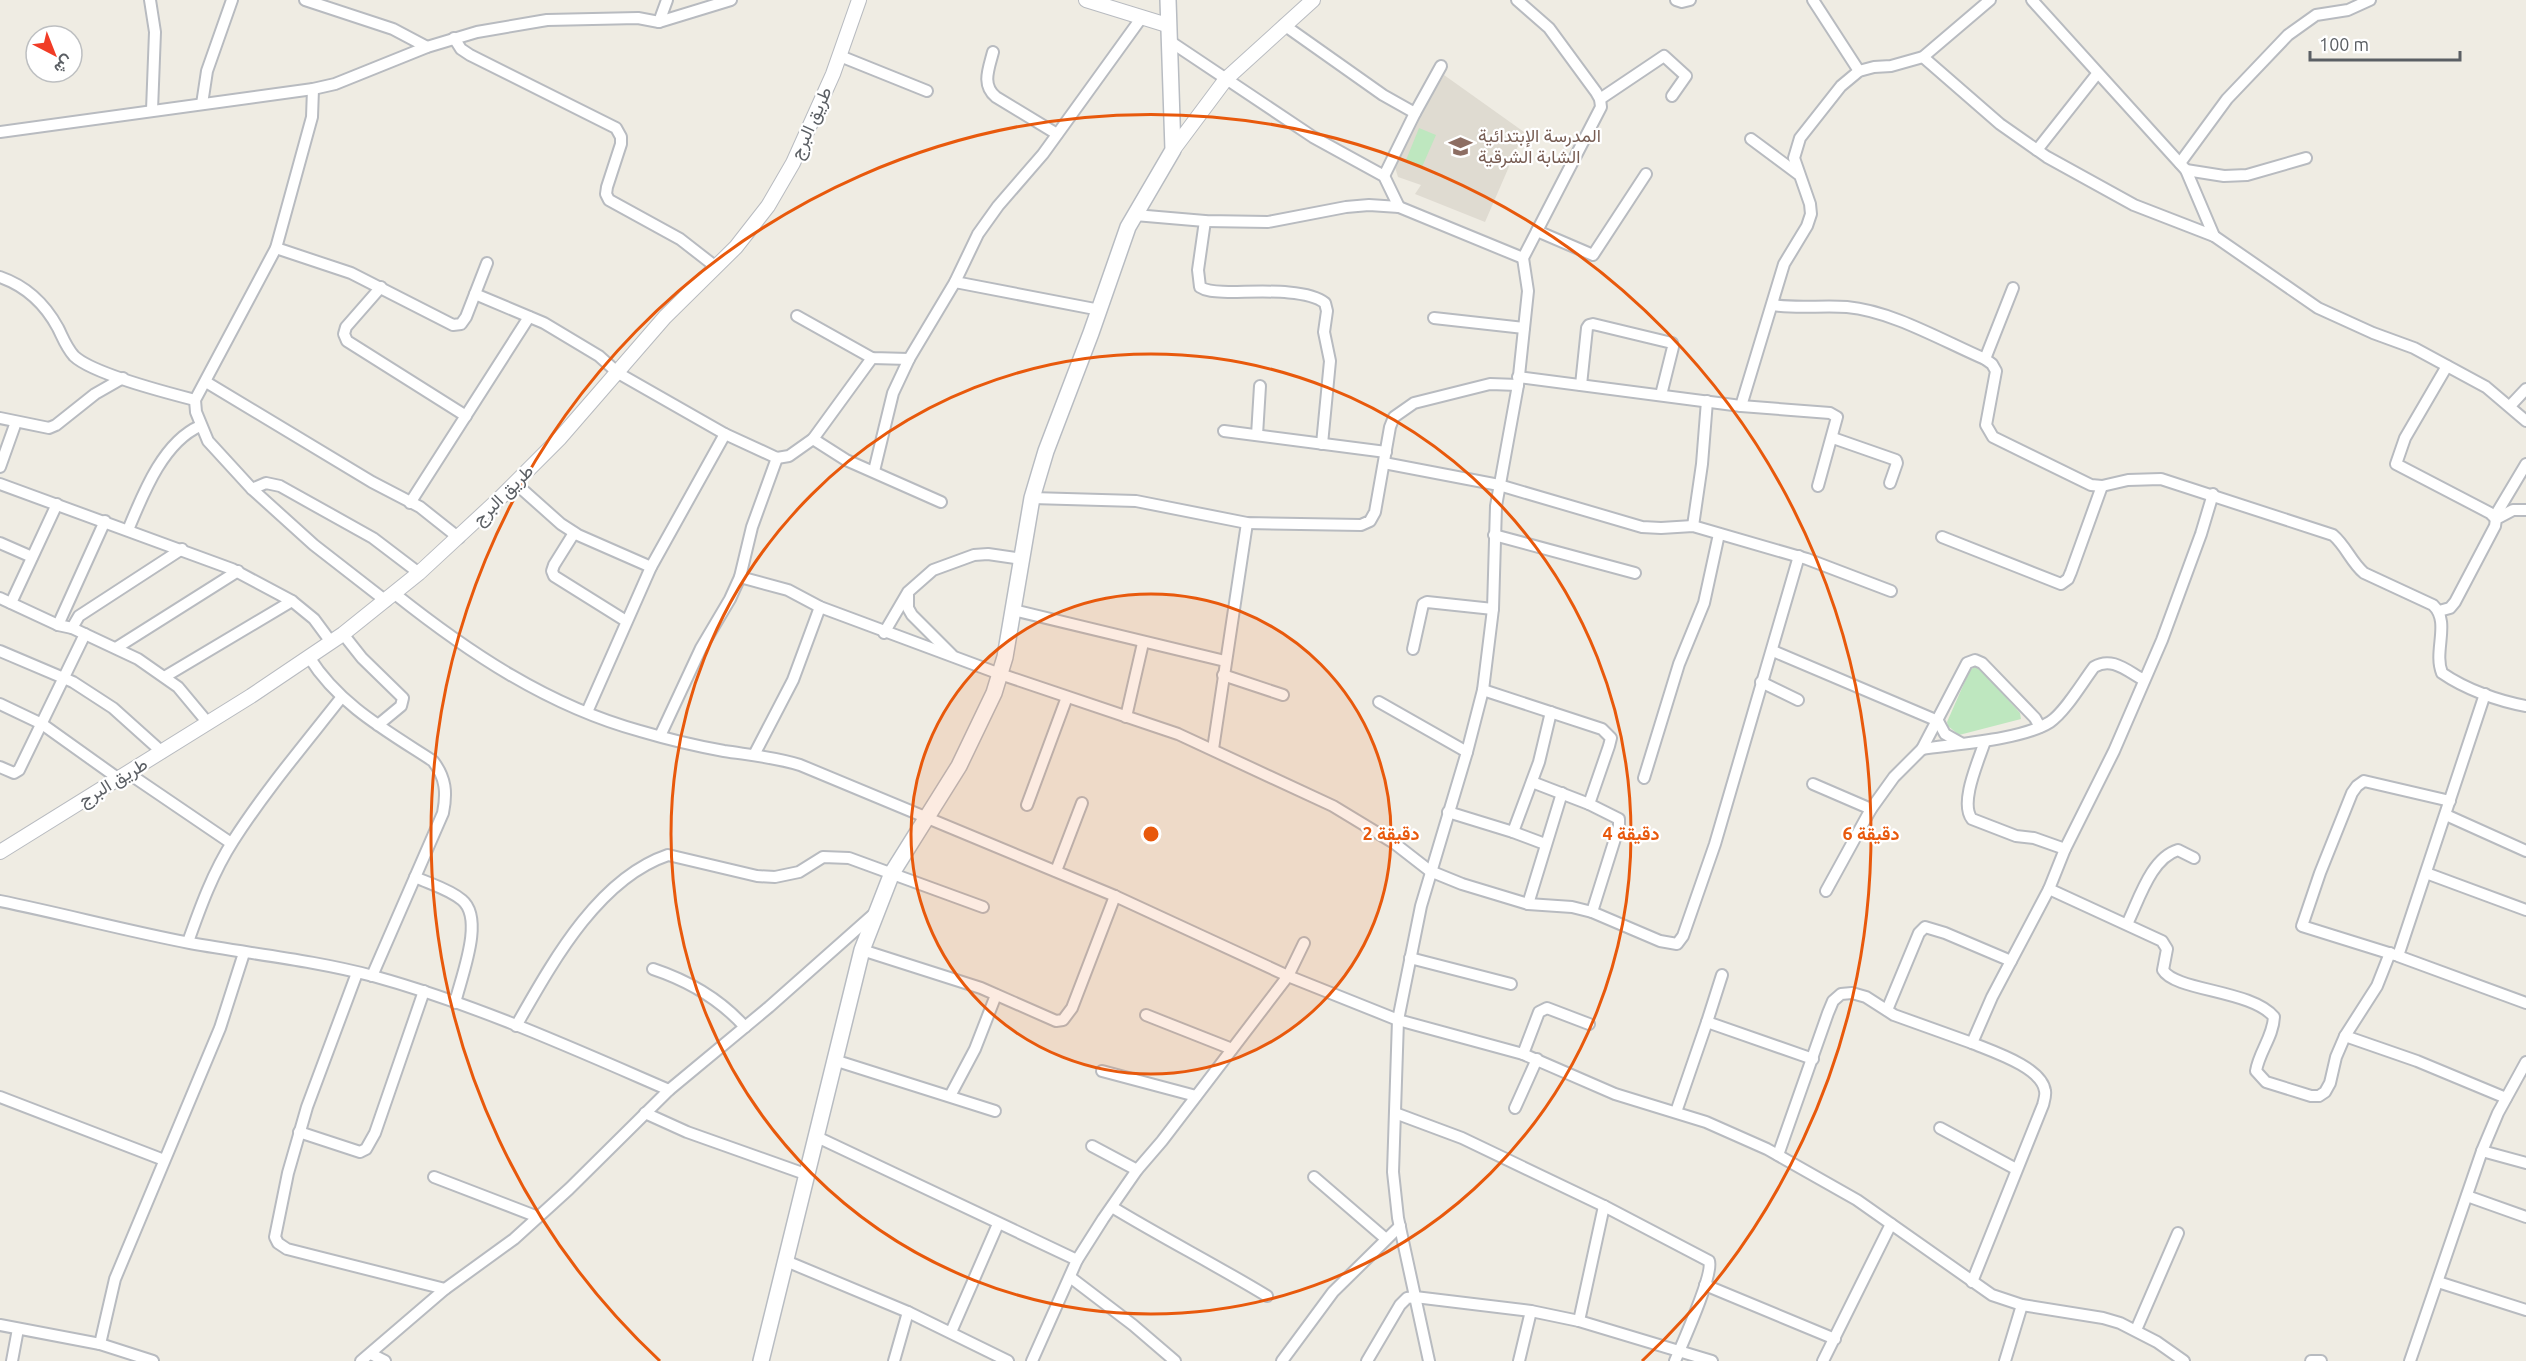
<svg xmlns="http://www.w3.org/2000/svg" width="2526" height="1361" font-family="Ubuntu,Vazirmatn,sans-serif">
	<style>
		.education { fill: #dfdbd1 }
		.green { fill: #bee7bf }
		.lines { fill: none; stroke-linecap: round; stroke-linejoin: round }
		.minor-casing { stroke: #b8bbc0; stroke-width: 14 }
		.tertiary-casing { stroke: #b8bbc0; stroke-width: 16 }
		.secondary-casing { stroke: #b8bcc2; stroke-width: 18 }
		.minor { stroke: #fff; stroke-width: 10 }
		.tertiary { stroke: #fff; stroke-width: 14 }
		.secondary { stroke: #fff; stroke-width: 15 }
		.ring { fill: none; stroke: #e8590c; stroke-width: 3 }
		.labels { text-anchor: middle; stroke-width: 4.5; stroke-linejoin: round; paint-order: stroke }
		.street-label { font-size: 18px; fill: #5b5f64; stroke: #fff }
		.education-label { font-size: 18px; fill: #785e54; stroke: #fff; text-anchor: start }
		.centre { fill: #e8590c; stroke: #fff; stroke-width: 3 }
		.ring-label { font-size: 18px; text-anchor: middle; font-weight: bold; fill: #e8590c; stroke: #fff; stroke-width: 4.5; stroke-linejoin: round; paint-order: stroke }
	</style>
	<rect width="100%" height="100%" fill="#efece3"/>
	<path class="education" d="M1444,75L1524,132L1485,222L1415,194L1421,185L1398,177L1393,161Z"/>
	<g class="green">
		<path d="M1419,128L1436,135L1422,167L1406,160Z"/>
		<path d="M1976,666L1980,668L2020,713L2021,719L1959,735L1948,726L1947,722L1970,670Z"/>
	</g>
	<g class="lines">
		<defs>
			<g id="minor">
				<path d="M150,0L155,32L152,110"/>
				<path d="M305,0L393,29L427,47"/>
				<path d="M1676,0L1682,2L1690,0"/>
				<path d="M1813,0L1859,71"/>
				<path d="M2032,0L2186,170L2214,236"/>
				<path d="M659,22L667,0"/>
				<path d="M1284,25L1383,95L1415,113"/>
				<path d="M454,38L461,49L470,55L616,128L621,137V144L607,187L606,194L609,200L680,239L716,267"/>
				<path d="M1168,40L1313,137L1384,176L1399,207"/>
				<path d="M993,52C989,68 981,85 996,97L1057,134"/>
				<path d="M840,56L927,91"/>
				<path d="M1923,57L2000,124L2047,157L2134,205L2214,236L2318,308L2373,333L2414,348L2486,387L2526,421"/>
				<path d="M313,89L312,117L276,248L195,400L196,412L208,441L252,489L314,545L386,601"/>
				<path d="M1600,99L1664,56L1686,76L1672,96"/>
				<path d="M202,104L207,71L232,0"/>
				<path d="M0,132L313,89L335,84L427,47L477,32L547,20L638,18L659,22L731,0"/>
				<path d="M1751,139L1798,174"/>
				<path d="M2037,150L2097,74"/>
				<path d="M2180,163L2227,99L2288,35L2316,15L2348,10L2370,0"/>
				<path d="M2186,170L2224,176L2247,175L2306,158"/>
				<path d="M1384,176L1415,113L1441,66"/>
				<path d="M1135,215L1205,221L1268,222L1346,207L1369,205L1399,207L1523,258"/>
				<path d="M1205,221L1198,270L1200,287C1209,293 1221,291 1232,292C1255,292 1307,288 1325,303L1327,311L1324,332L1330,361L1322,444"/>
				<path d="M1537,231L1593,255L1646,174"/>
				<path d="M276,248L351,273L453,325L461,324L466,317L487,263"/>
				<path d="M0,277C26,286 45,304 58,328C63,338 66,347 74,356C93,374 168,393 195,400"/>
				<path d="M955,282L1100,310"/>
				<path d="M381,287L346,327L344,334L347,341L466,416"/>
				<path d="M475,294L544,323L599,356L618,373L725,434L777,458L789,456L813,439L872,358"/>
				<path d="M1773,305C1798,309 1822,305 1847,307C1892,311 1943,341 1985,359L1992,364L1996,371L1986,425L1993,437L2091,485L2102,486L2128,480L2161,479L2333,535C2346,546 2351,562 2364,573L2433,605C2451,622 2433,651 2442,673C2465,689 2498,701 2526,706"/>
				<path d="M797,316L872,358L909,359"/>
				<path d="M1434,318L1524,328"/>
				<path d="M1985,359L2013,288"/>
				<path d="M2447,366L2405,438L2396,464L2490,513L2496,519"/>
				<path d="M1518,377L1741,406L1784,264L1807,226L1811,214L1810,204L1794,158L1800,138L1841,86L1859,71L1874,67L1891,66L1923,57L1990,0"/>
				<path d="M206,382L372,482L420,507L459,538"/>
				<path d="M1581,385L1587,328L1589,325L1593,324L1672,343L1673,347L1661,395"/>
				<path d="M1741,406L1830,413L1837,417L1818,486"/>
				<path d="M2510,406L2526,389"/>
				<path d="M0,418L49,428L56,425L95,394L123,378"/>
				<path d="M1224,431L1386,452"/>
				<path d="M1257,435L1260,386"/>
				<path d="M1833,438L1896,460L1897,463L1890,483"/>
				<path d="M813,439L846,460L941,502"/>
				<path d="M777,458L752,527L740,577L788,590L820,607L1000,674L1178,734L1333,806L1394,843L1430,871L1462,884L1528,904L1572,907L1592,912"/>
				<path d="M1384,463L1499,485L1642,527L1661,528L1693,526L1807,559L1891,591"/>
				<path d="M0,467L16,422"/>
				<path d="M874,471L893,393L909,359L955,282L978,234L998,206L1043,154L1142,17"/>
				<path d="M515,483L561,524L578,535L651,567"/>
				<path d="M0,484L232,569L292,601L314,619L331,642"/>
				<path d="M252,489L266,483L280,486L373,538L419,573"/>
				<path d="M1032,498L1136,501L1247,523L1361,525L1370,521L1375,512L1390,427L1394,417L1414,403L1490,384L1518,385"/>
				<path d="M410,503L529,317"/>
				<path d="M2495,516L2526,464"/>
				<path d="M1693,526L1702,464L1707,401"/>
				<path d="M128,530C143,494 163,442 200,426"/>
				<path d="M574,533L554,565L552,571L554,576L626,621"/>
				<path d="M1494,535L1635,573"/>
				<path d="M1942,537L2061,584L2068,579L2071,572L2102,486"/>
				<path d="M0,543L32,557"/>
				<path d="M395,594C468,652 548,706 640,731C667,739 696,746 724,751C750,755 775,757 800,765L1115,896L1288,976L1398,1020L1523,1054L1615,1094L1706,1122L1767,1149L1857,1200L1992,1295L2022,1305L2103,1318L2120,1323L2157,1342L2184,1361"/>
				<path d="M908,595V608L912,615L952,655"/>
				<path d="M0,598L58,625L72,628L138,659L178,687L208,723"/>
				<path d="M11,603L57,504"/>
				<path d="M1013,610L1225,661"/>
				<path d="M2439,611L2450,608L2455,602L2495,526L2496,519L2513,510H2526"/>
				<path d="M58,625L105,521"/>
				<path d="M72,628L79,616L182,549"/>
				<path d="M884,633L908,592L933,570L974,555L988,554L1022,559"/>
				<path d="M343,634L362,658L403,698L401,706L378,725"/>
				<path d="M116,648L238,571"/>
				<path d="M1413,649L1423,604L1427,602L1493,609"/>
				<path d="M0,651L73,682L113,708L162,752"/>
				<path d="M1773,651L1938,721L1945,734L1961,743"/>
				<path d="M309,657C339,705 387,731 433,761C446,778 447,793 443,813L372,976"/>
				<path d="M1223,675L1283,695"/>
				<path d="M166,676L292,601"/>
				<path d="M1761,682L1798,700"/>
				<path d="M1483,690L1602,729L1611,738L1609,746L1589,804L1619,819V826L1592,912L1660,941L1677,944L1683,936L1715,844L1799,556"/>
				<path d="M2485,694L2398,956L2526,1003"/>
				<path d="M1379,702L1467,752"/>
				<path d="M0,704L42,724L119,779"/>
				<path d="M587,712L651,567L725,434"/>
				<path d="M1126,717L1143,643"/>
				<path d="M660,736L701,648L730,599L740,577"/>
				<path d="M1985,741C1979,760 1959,803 1972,819L2016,836L2034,838L2065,849"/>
				<path d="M1213,749L1247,523"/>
				<path d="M1922,749C1955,744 2022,740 2050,722C2065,712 2082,683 2094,667C2112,656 2127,671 2144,680"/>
				<path d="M754,755L793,680L820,607"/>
				<path d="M0,767L14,773L19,770L85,634"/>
				<path d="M128,773L231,843"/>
				<path d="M1644,778L1679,664L1704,603L1719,534"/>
				<path d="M1532,782L1589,804"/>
				<path d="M1813,784L1871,809"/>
				<path d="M1027,805L1067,697"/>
				<path d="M1448,812L1513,832L1539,762L1551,712"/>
				<path d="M2446,815L2526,851"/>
				<path d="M1513,832L1545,844"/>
				<path d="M1056,871L1082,803"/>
				<path d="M2426,873L2526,910"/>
				<path d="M415,877C430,884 449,889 462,900C485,919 461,977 455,1003"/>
				<path d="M2049,889L2162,941L2167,949L2163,970C2175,991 2252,990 2274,1017C2273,1037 2259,1052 2256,1071L2266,1082L2311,1096H2319L2325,1092L2330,1083L2336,1057L2345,1036L2377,986L2390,953"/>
				<path d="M1826,891L1871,809L1894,777L1922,749L1967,663L1975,660L1982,663L2035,718L2040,727"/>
				<path d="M0,901C64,914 127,931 190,943C251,954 313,960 373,976C475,1004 572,1048 669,1090"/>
				<path d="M1528,904L1562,793"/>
				<path d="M2127,924C2139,900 2151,858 2178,850L2194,858"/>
				<path d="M188,942C200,908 213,872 233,841C265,791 304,745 341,698"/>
				<path d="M862,950L981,988L1056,1021L1063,1020L1072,1008L1115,896"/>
				<path d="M2395,955L2302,926L2320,873L2352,793L2357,786L2364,781L2450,801"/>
				<path d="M1410,958L1511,984"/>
				<path d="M653,969C689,981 719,998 745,1027"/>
				<path d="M357,973L307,1107L288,1173L275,1237L278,1243L287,1249L445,1289"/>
				<path d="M1722,975L1707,1022L1813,1059"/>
				<path d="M1887,1010L1919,933L1925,927L1945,933L2011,961"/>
				<path d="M1146,1015L1232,1049"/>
				<path d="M516,1026C551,965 597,879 668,855L757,876L775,877L799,872L823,857L849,858L983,907"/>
				<path d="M2345,1036L2417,1061L2506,1098"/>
				<path d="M1523,1054L1539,1012L1547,1008L1589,1024"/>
				<path d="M834,1060L995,1111"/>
				<path d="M1102,1071L1196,1096"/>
				<path d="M950,1096L975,1049L996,995"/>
				<path d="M0,1097L164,1160"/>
				<path d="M1515,1108L1537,1059"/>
				<path d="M1676,1112L1707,1022"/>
				<path d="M645,1113L687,1132L808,1175"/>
				<path d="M1395,1113L1462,1138L1604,1206L1709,1261C1714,1274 1682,1344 1675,1361"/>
				<path d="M1940,1128L2016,1169"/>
				<path d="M299,1132L360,1152L366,1149L375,1133L424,991"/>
				<path d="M817,1137L1077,1260"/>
				<path d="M1092,1146L1137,1170"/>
				<path d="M2482,1151L2526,1163"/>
				<path d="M1778,1155L1828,1013L1833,1001L1841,994L1852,993L1866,997L1894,1015L1972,1043"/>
				<path d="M434,1177L538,1217"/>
				<path d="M1314,1177L1386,1239"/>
				<path d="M2467,1196L2526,1217"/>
				<path d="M1112,1207C1163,1238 1216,1265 1267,1296"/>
				<path d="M786,1261L908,1312L1008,1361"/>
				<path d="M1070,1277L1133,1325L1175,1361"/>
				<path d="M1972,1282L2043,1105C2044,1101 2046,1095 2045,1091C2042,1067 1991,1051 1972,1043L1992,997L2049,889L2065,849L2114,751L2162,640L2201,534L2213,494"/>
				<path d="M2438,1282L2526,1310"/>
				<path d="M1705,1285L1835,1339"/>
				<path d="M1579,1321L1604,1206"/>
				<path d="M0,1325L100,1344L153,1361"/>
				<path d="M2136,1330L2178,1233"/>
				<path d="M951,1332L998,1224"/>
				<path d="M100,1344L115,1279L220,1028L244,953"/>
				<path d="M371,1354L385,1361"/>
				<path d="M12,1361L18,1329"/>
				<path d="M361,1361L445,1289L514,1239L569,1189L669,1090L769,1007L875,913"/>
				<path d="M894,1361L908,1312"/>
				<path d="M1032,1361L1077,1260L1103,1219L1137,1170L1162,1141L1288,976L1304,943"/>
				<path d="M1282,1361L1333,1292L1400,1226"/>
				<path d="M1367,1361L1400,1305L1407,1298L1415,1297L1531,1311L1579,1321L1712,1361"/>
				<path d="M1429,1361L1398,1218L1393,1172L1398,1020L1421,906L1467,752L1483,690L1493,609L1496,506L1518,385L1528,291L1523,258L1601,107L1600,99L1596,92L1549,28L1517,0"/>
				<path d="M1519,1361L1531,1311"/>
				<path d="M1823,1361L1891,1224"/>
				<path d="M2005,1361L2022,1305"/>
				<path d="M2311,1361H2321"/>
				<path d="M2410,1361L2482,1151L2498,1113L2526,1062"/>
			</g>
			<g id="tertiary">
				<path d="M1086,0L1167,25"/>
				<path d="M1173,150L1226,79L1313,0"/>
				<path d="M0,852L251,696L343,634L419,573L500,498L560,438L665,317L736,247L768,206L793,163L833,74L859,0"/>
			</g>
			<path id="secondary" d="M761,1361L862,950L892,873L959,766L994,693L1005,657L1032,498L1046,451L1091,333L1128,227L1173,150L1168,0"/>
		</defs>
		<use href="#minor" class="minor-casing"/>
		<use href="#tertiary" class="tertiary-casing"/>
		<use href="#secondary" class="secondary-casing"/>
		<use href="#minor" class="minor"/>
		<use href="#tertiary" class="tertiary"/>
		<use href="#secondary" class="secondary"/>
	</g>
	<circle cx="1151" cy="834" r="240" fill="#e8590c" fill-opacity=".12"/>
	<g class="ring">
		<circle cx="1151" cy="834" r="240"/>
		<circle cx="1151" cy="834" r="480"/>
		<path d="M660 1361A720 720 0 1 1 1642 1361"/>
	</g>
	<defs>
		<symbol id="school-bare" viewBox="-9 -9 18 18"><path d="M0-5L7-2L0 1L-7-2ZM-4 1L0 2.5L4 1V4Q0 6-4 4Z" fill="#8d6e63" stroke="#fff" stroke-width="2.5" paint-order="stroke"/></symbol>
	</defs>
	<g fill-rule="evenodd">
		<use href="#school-bare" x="1444" y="130" width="33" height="33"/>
	</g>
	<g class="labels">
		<g class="street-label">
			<text transform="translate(811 123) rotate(-66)" y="6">طريق البرج</text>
			<text transform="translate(503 495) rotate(-45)" y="6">طريق البرج</text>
			<text transform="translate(113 782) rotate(-31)" y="6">طريق البرج</text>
		</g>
		<g class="education-label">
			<text x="1478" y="142">المدرسة الإبتدائية<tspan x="1478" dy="21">الشابة الشرقية</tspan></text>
		</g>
	</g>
	<circle cx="1151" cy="834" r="9" class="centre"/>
	<g class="ring-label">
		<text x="1391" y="840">2 دقيقة</text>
		<text x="1631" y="840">4 دقيقة</text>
		<text x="1871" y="840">6 دقيقة</text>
	</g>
	<g transform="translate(54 54) rotate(138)"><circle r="28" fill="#ffffff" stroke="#bdbfc1" stroke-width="1.5"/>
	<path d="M0-4.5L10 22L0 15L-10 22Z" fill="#f13c26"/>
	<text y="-9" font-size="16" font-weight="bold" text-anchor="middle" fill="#5b5f64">ش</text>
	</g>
	<path d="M2310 51v9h150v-9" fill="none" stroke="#5b5f64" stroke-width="3"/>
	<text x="2319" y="51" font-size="18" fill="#5b5f64" stroke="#ffffff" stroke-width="4.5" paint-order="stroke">100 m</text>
</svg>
